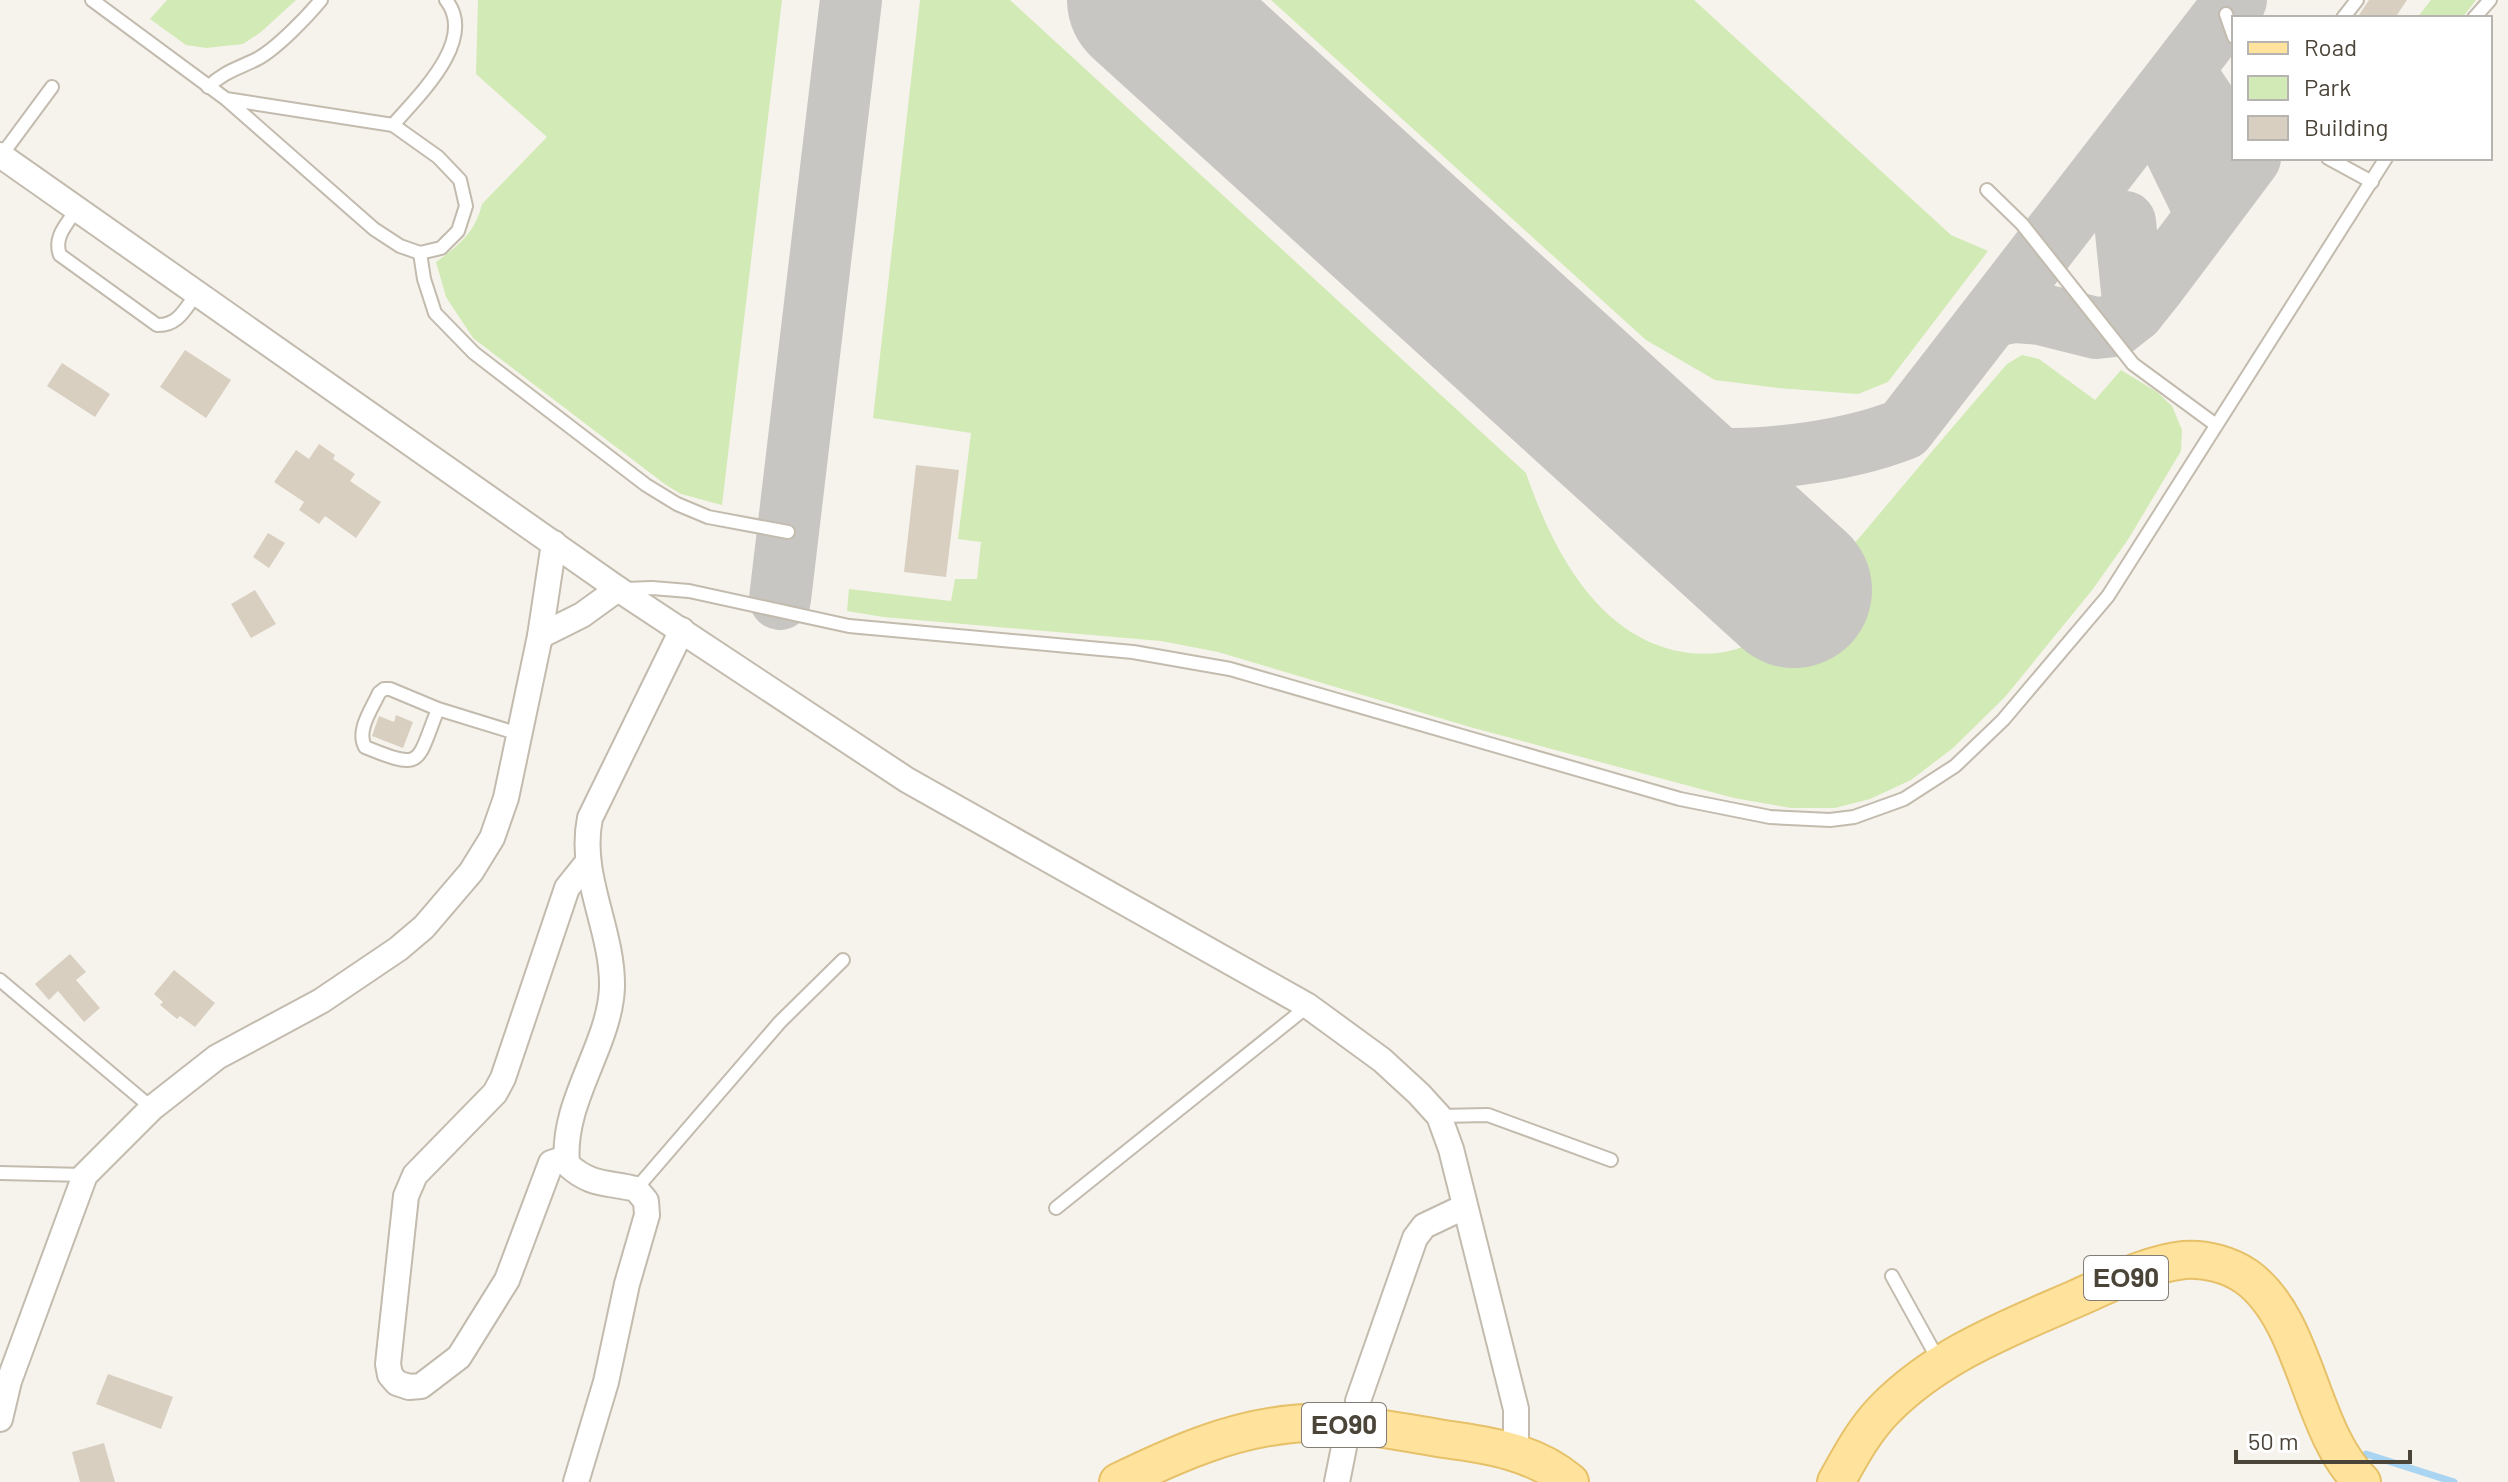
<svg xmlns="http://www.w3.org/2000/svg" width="2508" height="1482" font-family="Barlow,sans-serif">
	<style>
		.green { fill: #d2eab5 }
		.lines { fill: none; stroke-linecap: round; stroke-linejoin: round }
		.stream { stroke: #a9d4f2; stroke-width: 7 }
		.taxiway { stroke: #c8c6c3; stroke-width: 62 }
		.runway { stroke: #c8c6c3; stroke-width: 156 }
		.building { fill: #d8cfc1 }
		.service-casing { stroke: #c2bbae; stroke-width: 16 }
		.minor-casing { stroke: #c2bbae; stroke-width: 28 }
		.primary-casing { stroke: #e6c16a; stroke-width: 40 }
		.service { stroke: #fff; stroke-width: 12 }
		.minor { stroke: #fff; stroke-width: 24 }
		.primary { stroke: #ffe39c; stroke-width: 36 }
		.labels { text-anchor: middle; stroke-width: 8; stroke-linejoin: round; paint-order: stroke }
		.shield { fill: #fff; stroke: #817c74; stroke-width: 2 }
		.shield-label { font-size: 26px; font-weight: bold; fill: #4b4439 }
	</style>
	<rect width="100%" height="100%" fill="#f6f3ec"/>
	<g class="green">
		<path d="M167,0H296L261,32L243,44L206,48L186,45L150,19Z"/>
		<path d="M478,0H782L722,505L681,494L666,485L473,338L446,297L436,262C459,245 475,233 482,204L547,137L476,74Z"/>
		<path d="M920,0H1010L1526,473C1553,551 1599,641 1689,653C1715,656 1742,651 1764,636C1774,630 1782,619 1790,611C1817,586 1841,559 1865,531C1912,475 1959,419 2007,364L2022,355L2039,359L2095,400L2121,370L2157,392L2172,406L2182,430L2181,451L2129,538L2093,589L2005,697L1953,748L1911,780L1870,799L1835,808H1791L1734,798L1470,727L1218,652L1161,641L883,617L847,611L849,589L951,601L955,579H977L981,542L958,539L971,433L873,418Z"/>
		<path d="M1271,0H1694L1951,235L1988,251L1888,382L1858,394L1778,388L1715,380L1646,340Z"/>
		<path d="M2431,0H2476L2462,18H2417Z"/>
	</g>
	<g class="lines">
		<path class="stream" d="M2366,1454L2454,1482"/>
		<g class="taxiway">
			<path d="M2189,61L2191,80L2196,89L2234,145"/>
			<path d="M2158,103L2163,126L2206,214"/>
			<path d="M2125,222L2134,311"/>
			<path d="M1992,316L2015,312L2040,314L2096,328L2115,326L2134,311L2154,286L2250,158"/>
			<path d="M1625,437C1645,444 1664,451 1684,455C1746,466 1846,452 1904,429L2236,0"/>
			<path d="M780,599L851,0"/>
		</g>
		<path class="runway" d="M1145,0L1794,590"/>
	</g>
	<g class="building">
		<path d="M2369,0H2407L2395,18H2357Z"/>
		<path d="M185,350L231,380L206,418L160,387Z"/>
		<path d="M62,363L110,394L95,417L47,386Z"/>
		<path d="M319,444L335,455L333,459L355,474L350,481L381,502L356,538L325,516L319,524L299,510L304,502L274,482L296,450L309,459Z"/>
		<path d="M916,465L959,470L946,577L904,572Z"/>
		<path d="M268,533L285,543L269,568L253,557Z"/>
		<path d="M255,590L276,624L251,638L231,604Z"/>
		<path d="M396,715L413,722L403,748L372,736L379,716L394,722Z"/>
		<path d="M70,954L86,972L76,980L100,1008L84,1022L58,991L49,1000L35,984Z"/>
		<path d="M174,970L215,1003L195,1027L180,1016L177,1019L160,1005L163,1002L154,994Z"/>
		<path d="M108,1374L173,1397L161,1429L96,1404Z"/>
		<path d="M104,1443L115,1482H80L72,1452Z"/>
	</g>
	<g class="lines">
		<defs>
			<g id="service">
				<path d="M92,0L226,99L374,229L400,246L420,253L441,248L458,231L466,206L460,180L438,157L393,125L226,99"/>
				<path d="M2226,14L2234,37"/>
				<path d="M2343,18L2357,0"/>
				<path d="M2474,18L2490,0"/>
				<path d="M208,87C225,71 237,69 257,59C276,49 307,17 321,0"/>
				<path d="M393,125C418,96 478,40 446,0"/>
				<path d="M1,156L52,87"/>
				<path d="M2328,158L2372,182"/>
				<path d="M1987,190L2022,224L2133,364L2216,425"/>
				<path d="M77,209C67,224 53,237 60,255L157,325C178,326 185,309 197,293"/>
				<path d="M420,253L424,279L435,313L474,353L646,485L677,504L708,517L788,532"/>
				<path d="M625,589L652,588L689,591L849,626L1133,652L1230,669L1680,799L1770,817L1830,820L1854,817L1904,799L1955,766L2003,720L2108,596L2386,158"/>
				<path d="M438,709C416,764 424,771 365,747C356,730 372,709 379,693L384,689H390L438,709L519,734"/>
				<path d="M0,980L152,1108"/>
				<path d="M1439,1116L1488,1115L1611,1160"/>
				<path d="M0,1173L85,1175"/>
				<path d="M636,1189L780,1022L843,960"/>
				<path d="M1056,1208L1308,1006"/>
				<path d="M1892,1276L1939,1361"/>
			</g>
			<g id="minor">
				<path d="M0,155L618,589L907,780L1308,1006L1382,1060L1419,1094L1439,1116L1451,1149L1516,1409V1453"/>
				<path d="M540,636L582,615L618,589"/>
				<path d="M566,1158L551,1163L507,1280L459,1357L421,1386L409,1387L397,1383L390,1375L388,1364L406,1196L415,1175L495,1093L503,1078L567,888L587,863"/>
				<path d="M1358,1401L1415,1238L1424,1226L1464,1207"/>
				<path d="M0,1419L9,1381L85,1175L152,1108L217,1057L321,1001L398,949L424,927L471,872L492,838L506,798L540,636L554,543"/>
				<path d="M576,1482L606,1382L627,1284L647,1215L646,1201L636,1189C607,1182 590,1186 567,1164C561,1101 610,1046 612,987C613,929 578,876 590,818L682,630"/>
				<path d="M1337,1482L1344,1447"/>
			</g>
			<g id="primary">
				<path d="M1118,1482C1174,1455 1229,1430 1292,1424C1342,1419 1395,1431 1444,1439C1489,1445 1535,1452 1570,1482"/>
				<path d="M1836,1482C1850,1457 1863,1432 1883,1411C1936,1356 2006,1329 2075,1299C2109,1284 2147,1264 2184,1260C2205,1258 2230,1265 2247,1277C2307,1321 2309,1431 2362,1482"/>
			</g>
		</defs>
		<use href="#service" class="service-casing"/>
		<use href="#minor" class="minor-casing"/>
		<use href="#primary" class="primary-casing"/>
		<use href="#service" class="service"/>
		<use href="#minor" class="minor"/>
		<use href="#primary" class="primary"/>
	</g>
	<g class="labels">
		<g class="shield">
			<rect x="2084" y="1256" width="84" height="44" rx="6"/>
			<rect x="1302" y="1403" width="84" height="44" rx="6"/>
		</g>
		<g class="shield-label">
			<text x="2126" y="1287">ΕΟ90</text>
			<text x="1344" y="1434">ΕΟ90</text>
		</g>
	</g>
	<rect x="2232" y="16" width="260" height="144" fill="#ffffff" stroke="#b7b4b0" stroke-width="2"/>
	<rect x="2248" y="42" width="40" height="12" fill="#ffe39c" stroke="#b7b4b0" stroke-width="2"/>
	<text x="2304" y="56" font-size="24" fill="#4b4439">Road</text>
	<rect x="2248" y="76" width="40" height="24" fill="#d2eab5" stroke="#b7b4b0" stroke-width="2"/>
	<text x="2304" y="96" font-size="24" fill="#4b4439">Park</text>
	<rect x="2248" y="116" width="40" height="24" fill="#d8cfc1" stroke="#b7b4b0" stroke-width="2"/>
	<text x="2304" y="136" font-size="24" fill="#4b4439">Building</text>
	<path d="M2236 1450v12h174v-12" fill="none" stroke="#4b4439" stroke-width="4"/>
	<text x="2248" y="1450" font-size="24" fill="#4b4439" stroke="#ffffff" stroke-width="6" paint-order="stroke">50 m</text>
</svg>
